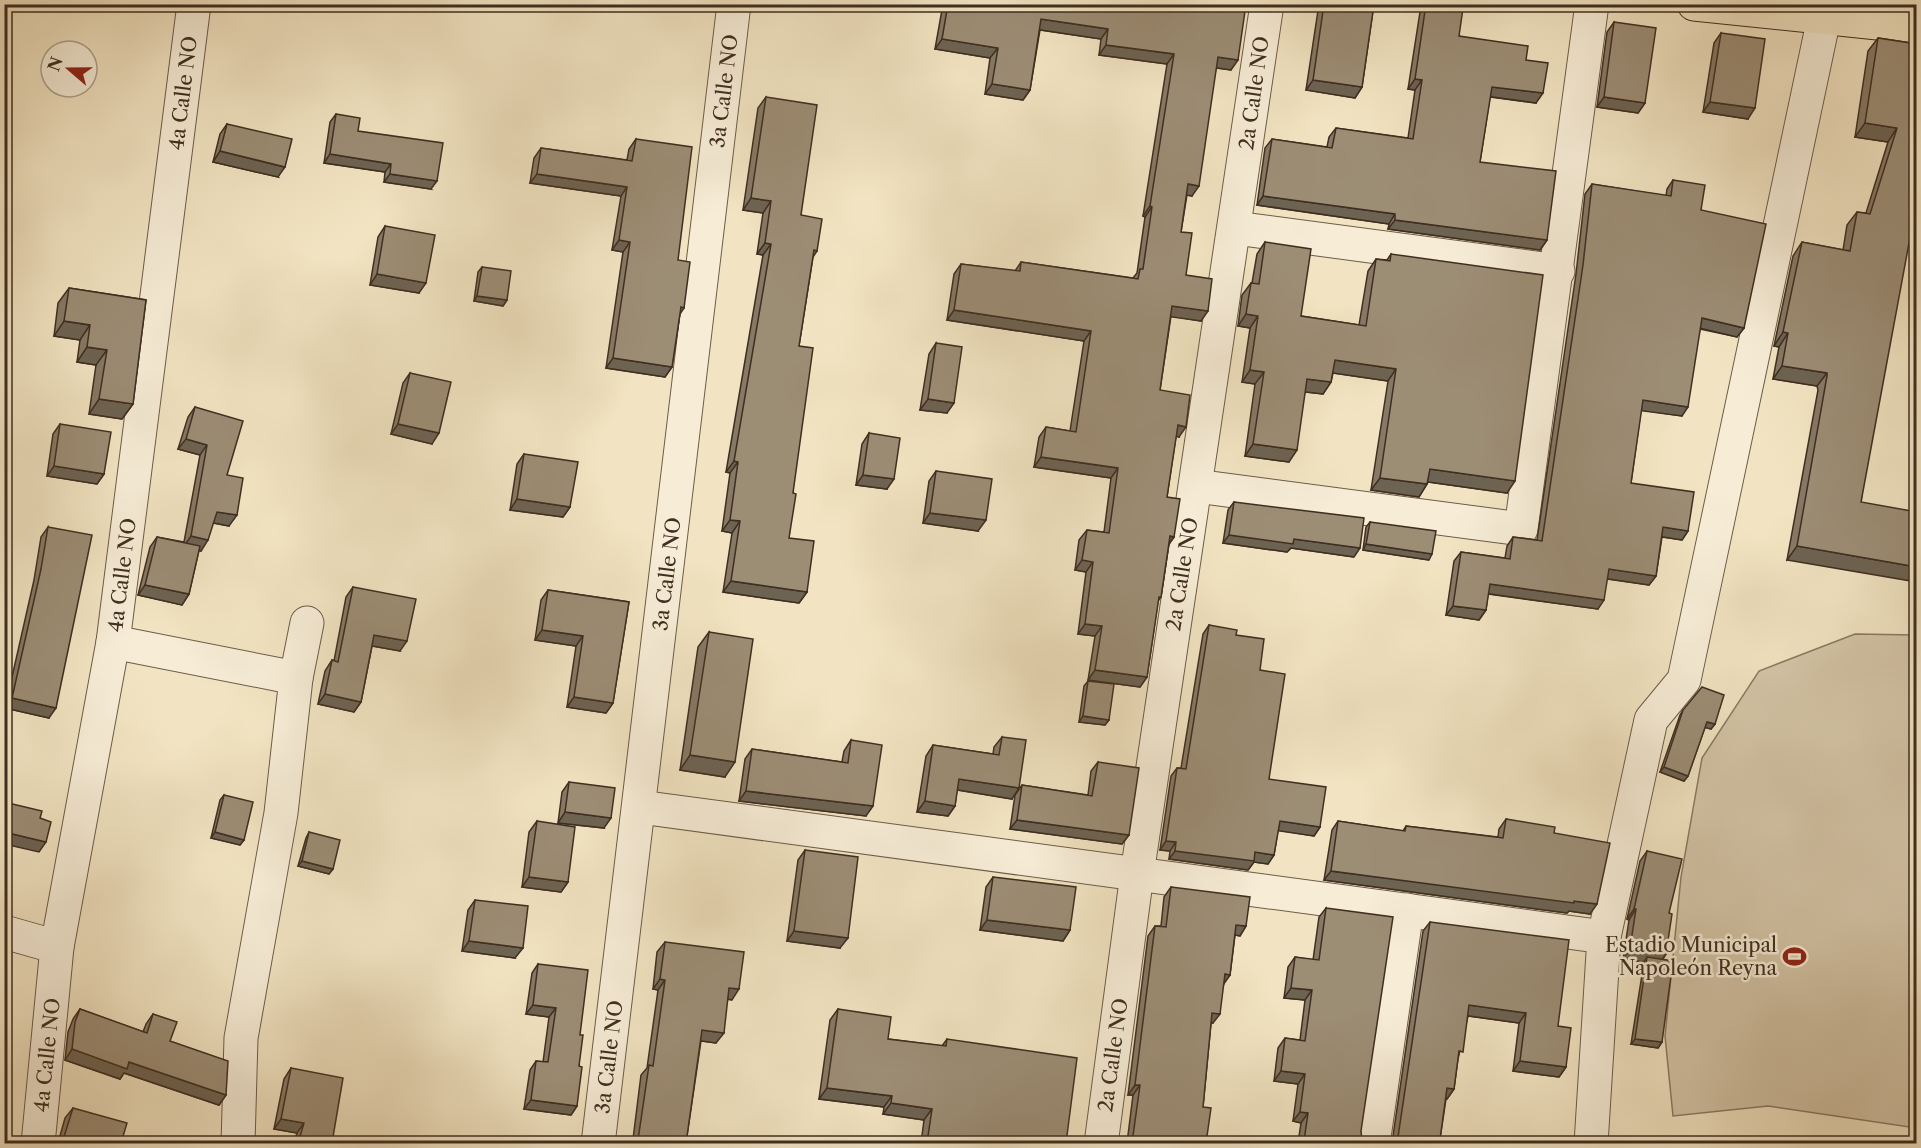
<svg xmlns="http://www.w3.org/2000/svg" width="1921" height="1148" font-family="'Libre Caslon Text',serif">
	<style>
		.green { fill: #d4c5a7; stroke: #8a7a64; stroke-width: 1.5 }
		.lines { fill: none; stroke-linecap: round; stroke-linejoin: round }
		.minor-casing { stroke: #6c5c49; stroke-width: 35 }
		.highway-casing { stroke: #3f2e21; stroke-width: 35 }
		.minor { stroke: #f7edd7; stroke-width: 33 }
		.highway { stroke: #f2e4c2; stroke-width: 33 }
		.wall { fill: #867965; stroke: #3f2e21; stroke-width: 1.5 }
		.shaded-wall { fill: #6d6352; stroke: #3f2e21; stroke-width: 1.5 }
		.building { fill: #9c8d75; stroke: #3f2e21; stroke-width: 1.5 }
		.labels { text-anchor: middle; stroke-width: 5; stroke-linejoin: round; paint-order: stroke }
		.street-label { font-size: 20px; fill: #3f2e21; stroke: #f7edd7 }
		.poi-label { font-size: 20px; fill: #3f2e21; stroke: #f7edd7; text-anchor: end }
	</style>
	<rect width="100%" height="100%" fill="#f2e4c2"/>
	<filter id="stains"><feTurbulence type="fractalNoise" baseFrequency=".00333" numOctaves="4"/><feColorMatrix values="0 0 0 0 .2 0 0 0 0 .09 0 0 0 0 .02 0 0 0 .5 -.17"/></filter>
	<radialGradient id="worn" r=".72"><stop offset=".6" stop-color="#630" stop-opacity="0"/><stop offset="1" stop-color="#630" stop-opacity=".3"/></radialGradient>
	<path class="green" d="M1855,634L1916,635V1128L1768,1106L1673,1116L1665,1036L1681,877L1702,758L1759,671Z"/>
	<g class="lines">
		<defs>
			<g id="minor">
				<path d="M1235,228L1558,271"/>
				<path d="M1196,486L1521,529L1592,4"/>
				<path d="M113,642L296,678"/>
				<path d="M640,807L1604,937"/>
				<path d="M4,932L57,947"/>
				<path d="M38,1144L57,947L113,642L194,4"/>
				<path d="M238,1144L241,1038L281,813L296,678L307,623"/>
				<path d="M598,1144L734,4"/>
				<path d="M1101,1144L1137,874L1267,4"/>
				<path d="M1373,1144L1407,910"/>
				<path d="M1591,1144L1604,937L1651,720L1684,680L1824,18"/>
			</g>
			<path id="highway" d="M1694,4L1916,27"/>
		</defs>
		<use href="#minor" class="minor-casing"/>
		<use href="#highway" class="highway-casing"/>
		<use href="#minor" class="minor"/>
		<use href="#highway" class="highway"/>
	</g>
	<g class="wall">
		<path d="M943,4H1246L1231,70L1216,68L1192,196L1187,195L1181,232L1186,275L1201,321L1171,316L1160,390L1179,437L1176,436L1167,497L1174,537L1169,544L1161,597L1158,601L1147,677L1140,687L1088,680L1095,636L1078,634L1086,572L1075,570L1079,540L1087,530L1104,532L1111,478L1034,467L1039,437L1046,427L1070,431L1084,341L947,320L954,274L961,264L1015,271L1021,262L1133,278L1137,273L1145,217L1143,216L1167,64L1099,55L1101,39L1040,30L1030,90L1023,100L985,94L990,58L935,49Z"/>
		<path d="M1319,4H1374L1362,87L1355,98L1306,90Z"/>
		<path d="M1425,4H1438L1459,36L1526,60L1536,103L1490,97L1480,162L1547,240L1540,250L1388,229L1389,224L1257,205L1265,148L1272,139L1327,147L1329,137L1336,128L1408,138L1415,90L1408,89L1420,12Z"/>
		<path d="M1614,22L1645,103L1638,113L1597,107L1607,32Z"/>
		<path d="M1721,33L1748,119L1703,112L1714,43Z"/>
		<path d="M1878,38L1917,44L1861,502L1787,560L1818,390L1817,386L1773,379L1779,347L1774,346L1793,256L1802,242L1843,250L1847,225L1857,212L1866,213L1888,142L1855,137L1868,51Z"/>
		<path d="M766,97L801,215L817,251L813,257L799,346L793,493L789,538L807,592L799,603L723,592L732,533L722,531L730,473L726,472L763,255L757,254L763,213L743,210L758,108Z"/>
		<path d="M336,114L358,131L431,189L384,182L385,172L324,163L330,122Z"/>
		<path d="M227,124L278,177L213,162L220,134Z"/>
		<path d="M636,139L678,260L684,308L680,314L672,367L665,377L606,368L623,252L612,250L621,196L530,183L534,158L541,148L627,160L629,149Z"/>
		<path d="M1673,180L1701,210L1744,328L1737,337L1700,329L1682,416L1641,410L1631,483L1688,531L1682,540L1662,537L1656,576L1649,585L1607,579L1598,609L1488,594L1486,610L1479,620L1446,615L1454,561L1461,552L1505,558L1507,546L1513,537L1537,540L1576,274L1585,194L1592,184L1666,196L1667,189Z"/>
		<path d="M385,226L419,293L370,285L378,237Z"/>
		<path d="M1265,242L1301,316L1359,325L1368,271L1376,259L1387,260L1391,254L1507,493L1428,482L1427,484L1419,497L1371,490L1388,381L1333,373L1331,382L1323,394L1305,392L1289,462L1245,456L1255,384L1242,382L1250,328L1238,326L1242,295L1251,283H1252L1257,254Z"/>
		<path d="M482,267L507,300L503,306L474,301L478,272Z"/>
		<path d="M69,288L146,300L133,404L122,419L89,414L96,365L77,362L80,340L54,336L58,303Z"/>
		<path d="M936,343L947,413L920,410L929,354Z"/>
		<path d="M410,373L432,444L391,434L403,383Z"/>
		<path d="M195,407L227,475L229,526L213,523L201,551L199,550L189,594L182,605L138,595L150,547L157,537L184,542L200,455L178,449L188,417Z"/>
		<path d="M60,424L104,474L97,484L47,476L53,434Z"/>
		<path d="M869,433L887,489L856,485L862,444Z"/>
		<path d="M524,454L570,507L563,517L510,510L517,464Z"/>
		<path d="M936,471L978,531L923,523L929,481Z"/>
		<path d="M1234,502L1354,557L1291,548L1287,552L1223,543L1228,510Z"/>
		<path d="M1370,522L1429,560L1363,550L1366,527Z"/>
		<path d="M48,527L49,718L5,708L34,580L41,537Z"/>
		<path d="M353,587L400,651L372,646L361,702L354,712L318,704L325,671L332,660L334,661L346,597Z"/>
		<path d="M548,590L629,602L613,703L606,713L567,707L576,646L535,640L541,600Z"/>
		<path d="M1209,625L1236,635L1260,670L1269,779L1320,827L1314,836L1278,830L1274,855L1268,864L1254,862L1248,870L1169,859L1170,851L1160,850L1171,776L1177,768H1181L1203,634Z"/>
		<path d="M709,632L725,777L680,770L698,647Z"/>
		<path d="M1088,681L1109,720L1105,725L1079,722L1084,686Z"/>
		<path d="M1683,710L1715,724L1711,729L1705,727L1688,776L1684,781L1660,772L1680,715Z"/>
		<path d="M1002,737L1012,799L957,790L955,806L948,816L917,812L926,756L933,745L993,754L994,747Z"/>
		<path d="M851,740L866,816L739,801L745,759L752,749L842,762L844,751Z"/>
		<path d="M1098,762L1129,835L1122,844L1010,829L1015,795L1022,785L1088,795L1091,771Z"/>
		<path d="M569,782L604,828L558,823L562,792Z"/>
		<path d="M224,795L244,840L240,845L211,838L220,800Z"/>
		<path d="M1506,819L1554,833L1590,914L1569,911L1567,913L1324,880L1332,830L1338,821L1403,831L1406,826L1498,837L1499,829Z"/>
		<path d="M537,821L568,882L561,892L522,887L529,832Z"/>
		<path d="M309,832L333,869L329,874L298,866L306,838Z"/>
		<path d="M805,850L840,948L787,941L798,860Z"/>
		<path d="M1647,851L1669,913L1666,954L1663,959L1662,1042L1658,1048L1631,1044L1644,962L1623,959L1629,920L1627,919L1640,861Z"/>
		<path d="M993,877L1070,930L1063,941L980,930L986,887Z"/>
		<path d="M1171,887L1246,926L1240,936L1235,935L1230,975L1224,983L1213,1023H1211L1203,1107L1206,1143H1127L1133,1095H1128L1148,936L1155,926H1161L1164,897Z"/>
		<path d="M475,900L515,958L462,951L468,910Z"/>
		<path d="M1326,908L1362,1140L1364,1143H1298L1301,1123L1293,1121L1298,1084L1274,1081L1278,1048L1285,1038L1300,1040L1305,1000L1284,998L1288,967L1295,957L1313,960L1319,917Z"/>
		<path d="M1430,922L1558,1026L1566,1067L1559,1077L1513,1071L1519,1023L1468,1016L1458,1059L1454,1089L1447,1099H1446L1440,1139L1472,1143H1392L1423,931Z"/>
		<path d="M665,942L732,1000L728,999L716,1043L701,1041L686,1143L633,1139L641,1075L647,1068L658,990L653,989L657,952Z"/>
		<path d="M538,964L580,1035L577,1106L571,1115L524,1109L530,1070L536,1061L543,1062L549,1017L526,1014L532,973Z"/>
		<path d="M80,1009L143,1032L146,1024L153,1014L170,1041L226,1095L219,1105L124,1073L120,1079L65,1060L68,1032L73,1019Z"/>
		<path d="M838,1009L888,1039L942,1046L947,1039L1066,1143H921L924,1120L883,1114L884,1107L819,1099L830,1020Z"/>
		<path d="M291,1068L332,1143H294L297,1133L274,1129L284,1079Z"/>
		<path d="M73,1108L121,1143H58L65,1118Z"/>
	</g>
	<g class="shaded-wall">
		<path d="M873,4H888L887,7Z"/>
		<path d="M1041,19L1108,29L1101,39L1034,29Z"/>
		<path d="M942,39L998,48L990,58L935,49Z"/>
		<path d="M1106,45L1174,54L1167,64L1099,55Z"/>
		<path d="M1218,57L1238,60L1231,70L1211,67Z"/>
		<path d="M1415,79L1422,80L1415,90L1408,89Z"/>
		<path d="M1313,80L1362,87L1355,98L1306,90Z"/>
		<path d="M992,84L1030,90L1023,100L985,94Z"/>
		<path d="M1492,87L1543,93L1536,103L1485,96Z"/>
		<path d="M1604,97L1645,103L1638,113L1597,107Z"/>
		<path d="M1710,102L1755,108L1748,119L1703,112Z"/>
		<path d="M1865,123L1897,128L1888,142L1855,137Z"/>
		<path d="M220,151L285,167L278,177L213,162Z"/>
		<path d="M330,154L391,164L385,172L324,163Z"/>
		<path d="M390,174L437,181L431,189L384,182Z"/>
		<path d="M537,174L627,187L621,196L530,183Z"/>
		<path d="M1188,184L1199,186L1192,196L1181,194Z"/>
		<path d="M1263,196L1395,214L1389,224L1257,205Z"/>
		<path d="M751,198L771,201L763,213L743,210Z"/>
		<path d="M1150,206L1152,207L1145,217L1143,216Z"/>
		<path d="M1395,220L1547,240L1540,250L1388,229Z"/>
		<path d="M619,240L630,242L623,252L612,250Z"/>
		<path d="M765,243L771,244L763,255L757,254Z"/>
		<path d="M377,274L426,283L419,293L370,285Z"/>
		<path d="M477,296L507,300L503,306L474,301Z"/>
		<path d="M1172,306L1208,311L1201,321L1165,316Z"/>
		<path d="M954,310L1091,331L1084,341L947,320Z"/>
		<path d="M1246,314L1258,316L1250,328L1238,326Z"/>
		<path d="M1702,318L1744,328L1737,337L1695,327Z"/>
		<path d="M64,321L90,325L80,340L54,336Z"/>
		<path d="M1783,332L1788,333L1779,347L1774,346Z"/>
		<path d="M87,347L107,350L96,365L77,362Z"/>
		<path d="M613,358L672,367L665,377L606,368Z"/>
		<path d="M1335,360L1396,369L1388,381L1326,372Z"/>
		<path d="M1782,366L1827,373L1817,386L1773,379Z"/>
		<path d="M1250,370L1264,372L1255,384L1242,382Z"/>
		<path d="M1307,379L1331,382L1323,394L1298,391Z"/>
		<path d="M99,399L133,404L122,419L89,414Z"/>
		<path d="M928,399L954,403L947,413L920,410Z"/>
		<path d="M1643,400L1688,407L1682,416L1636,410Z"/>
		<path d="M398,424L439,433L432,444L391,434Z"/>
		<path d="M1178,425L1186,427L1179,437L1171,435Z"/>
		<path d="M186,439L207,445L200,455L178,449Z"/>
		<path d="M1253,444L1297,450L1289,462L1245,456Z"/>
		<path d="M1041,457L1118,468L1111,478L1034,467Z"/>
		<path d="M734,461L738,462L730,473L726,472Z"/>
		<path d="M54,466L104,474L97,484L47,476Z"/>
		<path d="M1430,469L1515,481L1507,493L1421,481Z"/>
		<path d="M863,475L894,479L887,489L856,485Z"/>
		<path d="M1380,478L1427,484L1419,497L1371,490Z"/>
		<path d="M517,499L570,507L563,517L510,510Z"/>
		<path d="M217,512L237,515L229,526L209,522Z"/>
		<path d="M930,513L986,520L978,531L923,523Z"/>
		<path d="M730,520L740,521L732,533L722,531Z"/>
		<path d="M1663,527L1688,531L1682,540L1657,536Z"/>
		<path d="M1229,535L1294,539L1360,548L1354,557L1291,548L1287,552L1223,543Z"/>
		<path d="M191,536L208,540L201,551L184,546Z"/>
		<path d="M1170,536L1174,537L1167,547Z"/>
		<path d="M1366,544L1432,554L1429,560L1363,550Z"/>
		<path d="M1797,546L1917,567V582L1787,560Z"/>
		<path d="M1082,560L1093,562L1086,572L1075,570Z"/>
		<path d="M1609,569L1656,576L1649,585L1602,578Z"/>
		<path d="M731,581L807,592L799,603L723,592Z"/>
		<path d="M1490,584L1604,600L1598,609L1483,593Z"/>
		<path d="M145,585L189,594L182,605L138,595Z"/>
		<path d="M1453,606L1486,610L1479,620L1446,615Z"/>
		<path d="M1085,624L1102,626L1095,636L1078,634Z"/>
		<path d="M542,630L583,636L576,646L535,640Z"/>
		<path d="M374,635L407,641L400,651L367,645Z"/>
		<path d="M1095,670L1147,677L1140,687L1088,680Z"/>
		<path d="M325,694L361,702L354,712L318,704Z"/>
		<path d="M574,697L613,703L606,713L567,707Z"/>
		<path d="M12,698L56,708L49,718L5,708Z"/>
		<path d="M1083,716L1109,720L1105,725L1079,722Z"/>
		<path d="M1707,722L1715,724L1711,729L1703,727Z"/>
		<path d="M690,755L735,762L725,777L680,770Z"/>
		<path d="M1664,767L1688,776L1684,781L1660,772Z"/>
		<path d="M959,779L1019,788L1012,799L952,789Z"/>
		<path d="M746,791L873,806L866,816L739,801Z"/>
		<path d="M925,801L955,806L948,816L917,812Z"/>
		<path d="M565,812L611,818L604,828L558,823Z"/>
		<path d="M1017,820L1129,835L1122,844L1010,829Z"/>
		<path d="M1280,821L1320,827L1314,836L1273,830Z"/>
		<path d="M4,832L46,842L39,852L4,844Z"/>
		<path d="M215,832L244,840L240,845L211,838Z"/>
		<path d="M1166,841L1176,842L1170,851L1160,850Z"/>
		<path d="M1175,851L1255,852L1274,855L1268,864L1254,862L1248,870L1169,859Z"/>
		<path d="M302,861L333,869L329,874L298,866Z"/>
		<path d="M1331,871L1597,904L1590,914L1569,911L1567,913L1324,880Z"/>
		<path d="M529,877L568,882L561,892L522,887Z"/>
		<path d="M1634,909H1636L1629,920L1627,919Z"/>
		<path d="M987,920L1070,930L1063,941L980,930Z"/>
		<path d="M1236,925L1246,926L1240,936L1230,934Z"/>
		<path d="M794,931L848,938L840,948L787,941Z"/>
		<path d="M469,941L523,948L515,958L462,951Z"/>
		<path d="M1630,948L1666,954L1659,964L1647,957L1644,962L1623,959Z"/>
		<path d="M1225,974L1230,975L1223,985Z"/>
		<path d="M660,979L665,980L658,990L653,989Z"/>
		<path d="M729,988L739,989L732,1000L722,998Z"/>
		<path d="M1291,988L1312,990L1305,1000L1284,998Z"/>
		<path d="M533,1005L556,1008L549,1017L526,1014Z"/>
		<path d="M1469,1005L1526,1013L1519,1023L1462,1015Z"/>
		<path d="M1212,1013L1220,1014L1213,1023L1206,1022Z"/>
		<path d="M702,1030L724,1033L716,1043L695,1040Z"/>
		<path d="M1635,1039L1662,1042L1658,1048L1631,1044Z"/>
		<path d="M72,1049L129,1062L226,1095L219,1105L124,1073L120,1079L65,1060Z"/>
		<path d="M1520,1061L1566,1067L1559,1077L1513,1071Z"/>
		<path d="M1281,1071L1305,1074L1298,1084L1274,1081Z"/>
		<path d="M1135,1085H1140L1133,1095H1128Z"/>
		<path d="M827,1088L892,1096L884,1107L819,1099Z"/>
		<path d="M1447,1088L1454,1089L1447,1099L1440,1098Z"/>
		<path d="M531,1100L577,1106L571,1115L524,1109Z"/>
		<path d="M891,1103L932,1109L924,1120L883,1114Z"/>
		<path d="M1300,1112L1308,1113L1301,1123L1293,1121Z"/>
		<path d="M281,1119L304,1123L297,1133L274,1129Z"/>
		<path d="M1304,1141L1320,1143H1302Z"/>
	</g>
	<g class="building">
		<path d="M948,4H1186L1194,6V4H1246L1238,60L1218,57L1199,186L1188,184L1181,232L1192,233L1186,275L1212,279L1208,311L1172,306L1160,390L1190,395L1186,427L1178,425L1167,497L1180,499L1174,537L1170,536L1161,597H1159L1147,677L1095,670L1102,626L1085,624L1093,562L1082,560L1087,530L1109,533L1118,468L1041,457L1046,427L1076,432L1091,331L954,310L961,264L1020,271L1021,262L1138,279L1140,269H1143L1152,207L1150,206L1174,54L1106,45L1108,29L1041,19L1030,90L992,84L998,48L942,39Z"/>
		<path d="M1324,4H1374L1362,87L1313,80Z"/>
		<path d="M1426,4H1438L1463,8L1459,36L1528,46L1526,60L1548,63L1543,93L1492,87L1480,162L1556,171L1547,240L1395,220V214L1263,196L1272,139L1332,148L1336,128L1413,139L1422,80L1415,79Z"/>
		<path d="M1614,22L1656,28L1645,103L1604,97Z"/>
		<path d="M1721,33L1765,39L1755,108L1710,102Z"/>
		<path d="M1878,38L1917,44V200L1861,502L1917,512V567L1797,546L1827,376V373L1782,366L1788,333L1783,332L1802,242L1850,251L1857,212L1870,214L1897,128L1865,123Z"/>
		<path d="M766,97L817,105L801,215L822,219L817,251L814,250L799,346L813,348L793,493L796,494L789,538L814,541L807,592L731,581L740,521L730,520L738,462L734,461L771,244L765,243L771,201L751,198Z"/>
		<path d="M336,114L360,118L358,131L443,143L437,181L390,174L391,164L330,154Z"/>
		<path d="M227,124L292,139L285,167L220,151Z"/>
		<path d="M636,139L692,147L678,260L690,262L684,308L681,307L672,367L613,358L630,242L619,240L627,187L537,174L541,148L632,161Z"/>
		<path d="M1673,180L1705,185L1701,210L1766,224L1744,328L1702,318L1688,407L1643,400L1631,483L1694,492L1688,531L1663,527L1656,576L1609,569L1604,600L1490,584L1486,610L1453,606L1461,552L1510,559L1513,537L1542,541L1583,265L1592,184L1671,196Z"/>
		<path d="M385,226L435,235L426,283L377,274Z"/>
		<path d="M1265,242L1311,249L1301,316L1366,326L1376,259L1390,261L1391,254L1543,275L1515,481L1430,469L1427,484L1380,478L1396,369L1335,360L1331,382L1307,379L1297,450L1253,444L1264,372L1250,370L1258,316L1246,314L1251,283L1259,284Z"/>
		<path d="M482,267L511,271L507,300L477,296Z"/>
		<path d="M69,288L146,300L133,404L99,399L107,350L87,347L90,325L64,321Z"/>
		<path d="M936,343L962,347L954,403L928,399Z"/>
		<path d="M410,373L451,382L439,433L398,424Z"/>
		<path d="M195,407L243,421L227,475L243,478L237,515L217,512L208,540L191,536L207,445L186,439Z"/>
		<path d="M60,424L111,432L104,474L54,466Z"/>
		<path d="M869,433L900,438L894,479L863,475Z"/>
		<path d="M524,454L578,462L570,507L517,499Z"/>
		<path d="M936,471L992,479L986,520L930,513Z"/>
		<path d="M1234,502L1364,518L1360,548L1294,539L1293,544L1229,535Z"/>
		<path d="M1370,522L1436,531L1432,554L1366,544Z"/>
		<path d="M48,527L92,535L56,708L12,698L41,569Z"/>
		<path d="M157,537L200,546L189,594L145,585Z"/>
		<path d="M353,587L416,599L407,641L374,635L361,702L325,694L332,660L338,662Z"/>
		<path d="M548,590L629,602L613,703L574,697L583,636L542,630Z"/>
		<path d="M1209,625L1237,630L1236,635L1264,639L1260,670L1285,674L1269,779L1326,787L1320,827L1280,821L1274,855L1255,852L1254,861L1175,851L1176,842L1166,841L1177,768L1186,769Z"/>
		<path d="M709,632L753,639L735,762L690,755Z"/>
		<path d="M1088,681L1114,684L1109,720L1083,716Z"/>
		<path d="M1702,687L1724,695L1715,724L1707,722L1688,776L1664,767L1683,710Z"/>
		<path d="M1002,737L1026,740L1019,788L959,779L955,806L925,801L933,745L999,755Z"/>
		<path d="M851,740L882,745L873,806L746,791L752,749L848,763Z"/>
		<path d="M1098,762L1139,768L1129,835L1017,820L1022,785L1092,796Z"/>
		<path d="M569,782L615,788L611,818L565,812Z"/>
		<path d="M224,795L253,802L244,840L215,832Z"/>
		<path d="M4,802L42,811L40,818L51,822L46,842L4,832Z"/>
		<path d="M1506,819L1555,827L1554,833L1610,843L1597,904L1574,901V903L1331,871L1338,821L1405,831L1406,826L1503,838Z"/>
		<path d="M537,821L575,827L568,882L529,877Z"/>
		<path d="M309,832L340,840L333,869L302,861Z"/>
		<path d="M805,850L858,857L848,938L794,931Z"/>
		<path d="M1647,851L1682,859L1669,913L1672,914L1666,954L1630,948L1636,909H1634Z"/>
		<path d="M993,877L1076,887L1070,930L987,920Z"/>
		<path d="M1171,887L1250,897L1246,926L1236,925L1230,975L1225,974L1220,1014L1212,1013L1203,1107L1211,1108L1206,1143H1132L1140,1085H1135L1155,926L1166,927Z"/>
		<path d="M475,900L528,906L523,948L469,941Z"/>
		<path d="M1326,908L1393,917L1361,1131L1362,1140L1364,1143H1320L1304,1141L1308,1113L1300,1112L1305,1074L1281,1071L1285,1038L1305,1041L1312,990L1291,988L1295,957L1319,960Z"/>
		<path d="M1430,922L1569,940L1558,1026L1571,1028L1566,1067L1520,1061L1526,1013L1469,1005L1463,1052L1459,1051L1454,1089L1447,1088L1440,1139L1472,1143H1395L1398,1137Z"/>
		<path d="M665,942L744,952L739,989L729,988L724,1033L702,1030L686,1143H619L623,1138L638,1140L649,1065L653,1066L665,980L660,979Z"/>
		<path d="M1647,957L1673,961L1662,1042L1635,1039Z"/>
		<path d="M538,964L588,970L580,1035H583L579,1066L582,1067L577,1106L531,1100L536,1061L548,1062L556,1008L533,1005Z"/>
		<path d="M80,1009L147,1033L153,1014L177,1022L170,1041L228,1061L226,1095L129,1062L127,1069L72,1049L75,1022Z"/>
		<path d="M838,1009L891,1017L888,1039L946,1046L947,1039L1077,1058L1066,1143H927L932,1109L891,1103L892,1096L827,1088Z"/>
		<path d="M291,1068L343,1078L332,1143H298L304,1123L281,1119Z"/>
		<path d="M73,1108L127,1123L121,1143H62Z"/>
	</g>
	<defs>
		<symbol id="stadium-bare" viewBox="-9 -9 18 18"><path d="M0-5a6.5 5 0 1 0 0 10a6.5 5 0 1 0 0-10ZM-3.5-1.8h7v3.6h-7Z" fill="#8f2418" stroke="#f7edd7" stroke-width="2.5" paint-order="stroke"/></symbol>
	</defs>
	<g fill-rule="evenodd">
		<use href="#stadium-bare" x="1778" y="940" width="33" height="33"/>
	</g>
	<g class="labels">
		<g class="street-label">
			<text transform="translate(724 91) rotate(-83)" y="7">3a Calle NO</text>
			<text transform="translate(183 93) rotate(-83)" y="7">4a Calle NO</text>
			<text transform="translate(1254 93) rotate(-82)" y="7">2a Calle NO</text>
			<text transform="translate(667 574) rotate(-83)" y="7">3a Calle NO</text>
			<text transform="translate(1182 574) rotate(-81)" y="7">2a Calle NO</text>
			<text transform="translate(122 575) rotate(-83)" y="7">4a Calle NO</text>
			<text transform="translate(47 1055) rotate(-84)" y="7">4a Calle NO</text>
			<text transform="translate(1113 1055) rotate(-82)" y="7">2a Calle NO</text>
			<text transform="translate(609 1057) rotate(-83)" y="7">3a Calle NO</text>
		</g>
		<g class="poi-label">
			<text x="1777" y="952">Estadio Municipal<tspan x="1777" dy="23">Napoleón Reyna</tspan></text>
		</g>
	</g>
	<rect width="1921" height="1148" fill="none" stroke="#f2e4c2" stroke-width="24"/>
	<rect x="6" y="6" width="1909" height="1136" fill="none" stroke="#3f2e21" stroke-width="3"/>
	<rect x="12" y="12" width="1897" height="1124" fill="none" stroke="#3f2e21" stroke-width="1.5"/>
	<g transform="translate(69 69) rotate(290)"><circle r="28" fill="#f7edd7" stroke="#ada18e" stroke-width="1.5"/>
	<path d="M0-4.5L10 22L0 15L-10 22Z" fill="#8f2418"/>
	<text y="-9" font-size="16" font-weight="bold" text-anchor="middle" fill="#3f2e21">N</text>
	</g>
	<rect width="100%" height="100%" filter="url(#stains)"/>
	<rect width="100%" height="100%" fill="url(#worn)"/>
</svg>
